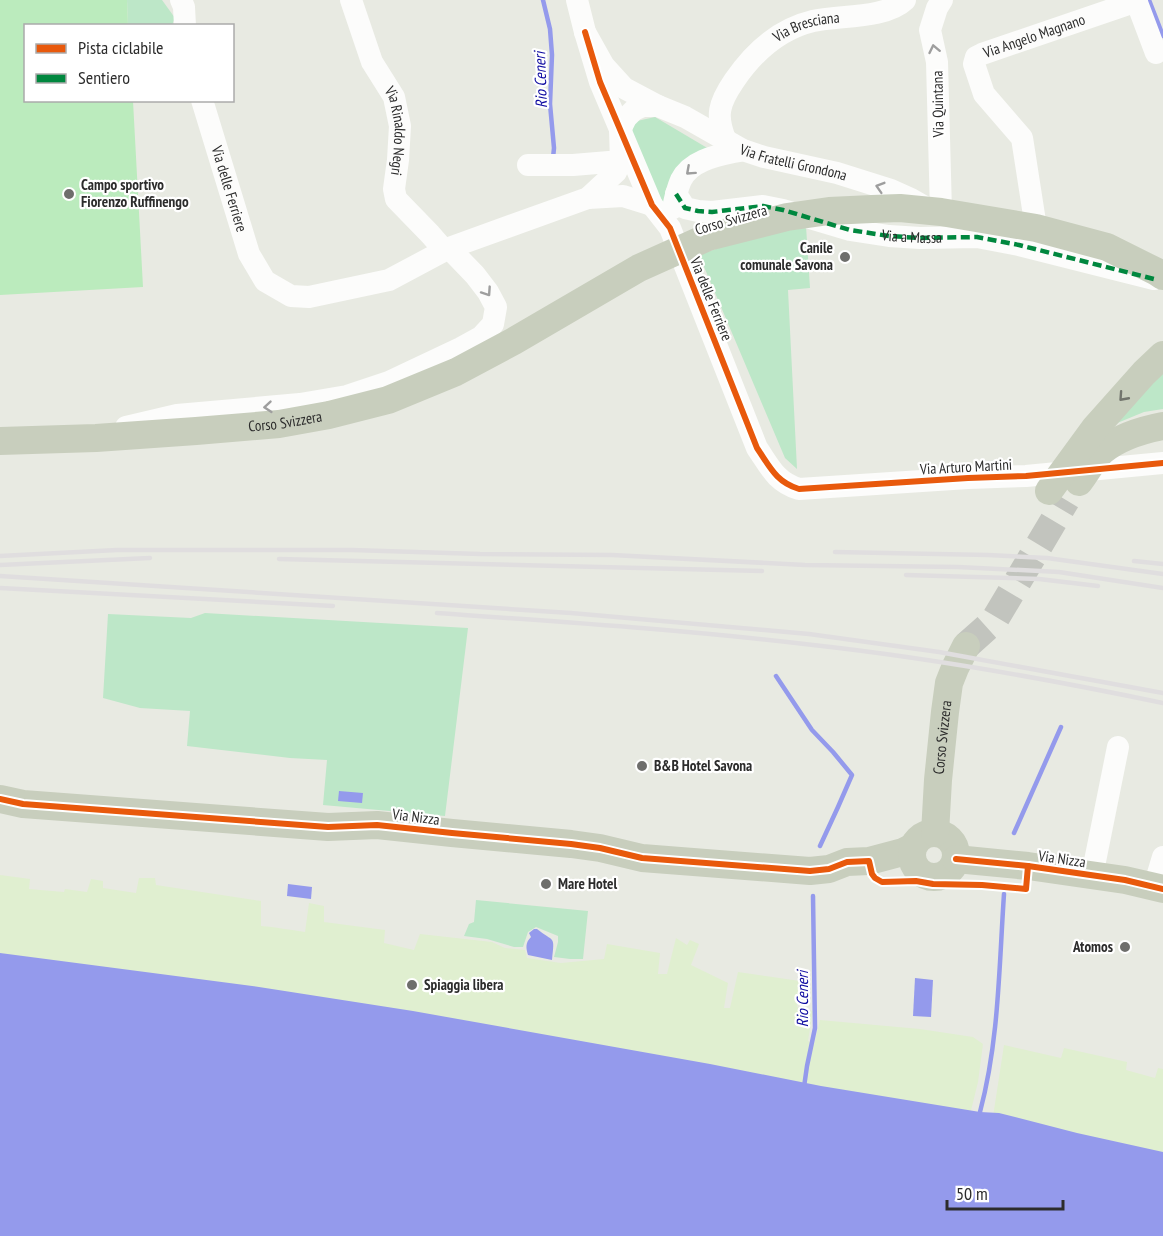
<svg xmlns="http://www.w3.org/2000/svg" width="1163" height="1236" font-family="'PT Sans Narrow',sans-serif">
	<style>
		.green { fill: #bde7c8 }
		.sand { fill: #e0efd0 }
		.pitch { fill: #bbebbd }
		.water { fill: #949aec }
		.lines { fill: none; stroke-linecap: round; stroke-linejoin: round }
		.stream { stroke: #949aec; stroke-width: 4.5 }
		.major-tunnel { stroke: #c2c4be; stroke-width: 28; stroke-dasharray: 28 14; stroke-linecap: butt }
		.minor { stroke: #fcfcfb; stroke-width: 22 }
		.major { stroke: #c8cebd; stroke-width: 28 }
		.rail { stroke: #e0dedf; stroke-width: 4.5 }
		.quiet { stroke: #00873e; stroke-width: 4.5; stroke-dasharray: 9 4.5; stroke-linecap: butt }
		.cycleway-casing { stroke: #fff; stroke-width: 10 }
		.cycleway { stroke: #e8590c; stroke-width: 6 }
		.oneway { stroke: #9e9e9e }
		.oneway2 { stroke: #72756d }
		.poi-dot { fill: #6e6e6c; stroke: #fff; stroke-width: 2 }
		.labels { text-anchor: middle; stroke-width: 4.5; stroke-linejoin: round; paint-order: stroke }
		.street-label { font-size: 15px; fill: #2c2c2c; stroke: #fff }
		.poi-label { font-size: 15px; font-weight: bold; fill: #2c2c2c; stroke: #fff; text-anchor: start }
		.water-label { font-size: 16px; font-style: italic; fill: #0f0ba1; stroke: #fff }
	</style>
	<rect width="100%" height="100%" fill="#e8eae2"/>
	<g class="green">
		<path d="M127,0H162L175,18L172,25H128Z"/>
		<path d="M655,117L709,149L663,204L631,138L633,126L637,121Z"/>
		<path d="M806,226L810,288L788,290L797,469L785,458L699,255L749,237Z"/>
		<path d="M1163,367V409L1144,412L1110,426Z"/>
		<path d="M205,613L468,628L445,816L323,805L327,760L290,758L187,746L190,711L140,708L103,698L108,614L191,618Z"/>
		<path d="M476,900L588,911L583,959H570L554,957L558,942V936L536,927L528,932L523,947H514L487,939L464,936L469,924L474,922Z"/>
	</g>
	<g class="sand">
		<path d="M0,875L30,879L29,889L64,892L65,889L87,892L91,879L103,881V888L136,893L139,878H155L156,885L261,901V926C276,927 290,930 305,932L309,903L324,906V922L385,930L384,943L414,950L420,934L492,942L505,948L525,950L527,958L561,963L604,959L607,944L660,953L658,974H667L676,938L687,945L690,940L699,944L691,965L728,983L724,1008H730L738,972L800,981L797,1007L813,1011L808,1041L814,1044L820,1020L920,1029L973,1037L983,1044L978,1082L966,1131L0,971Z"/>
		<path d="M1004,1045L1061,1058L1064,1048L1127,1062L1126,1070L1155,1078L1158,1068L1163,1069V1174L990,1136Z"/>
	</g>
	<path class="pitch" d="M0,0H127L128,25L26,26V100L133,101L143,287L0,295Z"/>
	<g class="water">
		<path d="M339,791L363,793L362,803L338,801Z"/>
		<path d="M288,884L312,887L311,899L287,896Z"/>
		<path d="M534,929H537C554,943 555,934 552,960L528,955C526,948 525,943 531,937L529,933Z"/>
		<path d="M0,953L259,987L413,1011L710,1064L821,1086L980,1112L999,1113L1077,1133L1163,1152V1236H0Z"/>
		<path d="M915,978L933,980L931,1017L913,1016Z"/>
	</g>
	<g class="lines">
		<g class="stream">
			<path d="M543,0L550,29L552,55L550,104L554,148L553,158"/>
			<path d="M1149,0L1163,36"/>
			<path d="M776,676L812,730L833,752L852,775L838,807L820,846"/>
			<path d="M1014,833L1061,727"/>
			<path d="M804,1087L807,1066L815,1028L813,896"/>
			<path d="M980,1112C999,1041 999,967 1004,894"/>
		</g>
		<path class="major-tunnel" d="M966,646L994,621L1066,500"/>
		<g class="minor">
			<path d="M181,0L184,7L185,26"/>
			<path id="s1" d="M351,0L372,62L394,97L400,126L398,160L394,189L396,199L430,234L444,250"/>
			<path id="s2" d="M577,0L585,32L604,66L624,88L658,106L685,117L743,150L764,157L837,173L891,190L911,199L925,207"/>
			<path d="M1136,0L1156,53"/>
			<path d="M585,32L600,82L652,205L670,228L757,448C770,467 776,482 799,489L968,478L1026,476L1163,463"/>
			<path id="s3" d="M202,100L249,254L265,281L291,296L309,297L389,280L449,248L588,198L616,172L621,161L620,130L626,118L634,110L643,106H658"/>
			<path id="s4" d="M726,141C715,116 719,103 734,81C753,53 779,29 813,21C839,15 885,19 905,0"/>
			<path d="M528,165H573L621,161"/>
			<path id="s5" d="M676,194L685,208L698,211L712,212L763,206L783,210L850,230L889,236L920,238L977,237L1019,245L1154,279"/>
			<path d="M588,198L623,196L652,205"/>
			<path d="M673,208C675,198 677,189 681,180C692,158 722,155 743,150"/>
			<path d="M941,212L937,62L930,30L937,8L942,0"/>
			<path id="s6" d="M1036,228L1022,138L984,94L974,64L976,57L982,54L1137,1"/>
			<path d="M126,427L177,415L300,404L347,396L389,382L461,348L481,337L493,324L496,307L488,292L475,275L449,248"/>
			<path d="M1092,876L1118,747"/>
			<path d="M1154,887L1163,857"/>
		</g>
		<g class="major">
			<path id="s7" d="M0,441L96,438L196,431L279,424L329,415L388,400L456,372L514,341L639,268L708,237L787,217L829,211L872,209L900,208L941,212L1036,228L1107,247L1157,272L1163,276"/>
			<path d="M1079,482C1087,472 1093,459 1102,451C1119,437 1142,430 1163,426"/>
			<path d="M1049,491L1095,428L1144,373L1163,355"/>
			<path d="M0,799L23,804L328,827L377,825L452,833L571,844L600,848L642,858L810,871L829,869L847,862L869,861L903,852L913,847"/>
			<circle cx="934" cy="855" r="22"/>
			<path id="s8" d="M935,833L938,780L945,712L949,683L955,668L966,646"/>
			<path d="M956,859L1028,866L1125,880L1163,889"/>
		</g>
		<g class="rail">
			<path d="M835,552L988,555L1047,558L1163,574"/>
			<path d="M0,556L117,550H352L480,554L612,555L805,565L958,567L1059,572L1163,588"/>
			<path d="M279,559L762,571"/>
			<path d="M1134,561L1163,564"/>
			<path d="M0,565L150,558"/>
			<path d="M906,575L1039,579L1098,586"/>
			<path d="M0,576L571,613L809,634L939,652L1163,693"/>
			<path d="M0,588L333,606"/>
			<path d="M437,613C563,622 688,630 813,645C931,658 1048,679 1163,703"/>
		</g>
		<path class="quiet" d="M676,194L685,208L698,211L712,212L763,206L783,210L850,230L889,236L920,238L977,237L1019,245L1154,279"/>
		<defs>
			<g id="cycleway">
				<path d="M585,32L600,82L652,205L670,228L757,448C770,467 776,482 799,489L968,478L1026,476L1163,463"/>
				<path d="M0,799L23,804L328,827L377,825L452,833L571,844L600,848L642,858L810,871L829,869L847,862L869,861L872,874L875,878L882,882L916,881L933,884L982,885L1026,889L1028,866"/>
				<path d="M956,859L1028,866L1125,880L1163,889"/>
			</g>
		</defs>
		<use href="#cycleway" class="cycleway-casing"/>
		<use href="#cycleway" class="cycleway"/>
	</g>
	<defs><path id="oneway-chevron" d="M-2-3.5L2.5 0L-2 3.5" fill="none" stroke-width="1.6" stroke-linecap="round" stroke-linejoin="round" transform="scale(1.5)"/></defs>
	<g class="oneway">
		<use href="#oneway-chevron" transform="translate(934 49) rotate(-102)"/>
		<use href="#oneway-chevron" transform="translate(690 171) rotate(138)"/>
		<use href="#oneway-chevron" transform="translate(880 187) rotate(-163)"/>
		<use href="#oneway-chevron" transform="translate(487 292) rotate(56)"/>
		<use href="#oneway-chevron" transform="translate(268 407) rotate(175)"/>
	</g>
	<use class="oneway2" href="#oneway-chevron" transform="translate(1123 397) rotate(132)"/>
	<g class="poi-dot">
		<circle cx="69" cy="194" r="6"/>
		<circle cx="845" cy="257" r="6"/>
		<circle cx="642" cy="766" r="6"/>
		<circle cx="546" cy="884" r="6"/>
		<circle cx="1125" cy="947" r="6"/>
		<circle cx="412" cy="985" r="6"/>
	</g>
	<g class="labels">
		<g class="street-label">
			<text dy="5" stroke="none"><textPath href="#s4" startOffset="158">Via Bresciana</textPath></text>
			<text dy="5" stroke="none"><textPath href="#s6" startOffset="250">Via Angelo Magnano</textPath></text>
			<text transform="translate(938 104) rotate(-91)" y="5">Via Quintana</text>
			<text dy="5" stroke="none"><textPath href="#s1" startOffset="141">Via Rinaldo Negri</textPath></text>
			<text dy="5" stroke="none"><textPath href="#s2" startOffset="288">Via Fratelli Grondona</textPath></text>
			<text dy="5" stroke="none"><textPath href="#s3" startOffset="93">Via delle Ferriere</textPath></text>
			<text transform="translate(731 220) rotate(-16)" y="5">Corso Svizzera</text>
			<text dy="5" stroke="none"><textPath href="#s5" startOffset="248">Via a Massa</textPath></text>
			<text transform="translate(711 299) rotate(68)" y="5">Via delle Ferriere</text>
			<text dy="5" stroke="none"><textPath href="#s7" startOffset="286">Corso Svizzera</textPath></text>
			<text transform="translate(966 467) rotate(-3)" y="5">Via Arturo Martini</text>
			<text dy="5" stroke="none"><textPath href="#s8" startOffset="96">Corso Svizzera</textPath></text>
			<text transform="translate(416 817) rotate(7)" y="5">Via Nizza</text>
			<text transform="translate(1062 859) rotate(8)" y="5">Via Nizza</text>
		</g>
		<g class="poi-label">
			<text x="81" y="190">Campo sportivo<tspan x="81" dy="17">Fiorenzo Ruffinengo</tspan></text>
			<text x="833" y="253" text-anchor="end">Canile<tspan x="833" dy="17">comunale Savona</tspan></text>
			<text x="654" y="771">B&amp;B Hotel Savona</text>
			<text x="558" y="889">Mare Hotel</text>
			<text x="1113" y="952" text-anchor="end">Atomos</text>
			<text x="424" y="990">Spiaggia libera</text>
		</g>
		<g class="water-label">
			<text transform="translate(540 80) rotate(-92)" y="6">Rio Ceneri</text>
			<text transform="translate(802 999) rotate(-90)" y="6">Rio Ceneri</text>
		</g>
	</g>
	<rect x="24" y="24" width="210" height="78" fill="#ffffff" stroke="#ababab" stroke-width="1.5"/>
	<rect x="36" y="44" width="30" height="9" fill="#e8590c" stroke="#ababab" stroke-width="1.5"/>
	<text x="78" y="54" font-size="18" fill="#2c2c2c">Pista ciclabile</text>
	<rect x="36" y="74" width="30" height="9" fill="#00873e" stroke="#ababab" stroke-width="1.5"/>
	<text x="78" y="84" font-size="18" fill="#2c2c2c">Sentiero</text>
	<path d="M947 1200v9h116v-9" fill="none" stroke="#2c2c2c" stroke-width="3"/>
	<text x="956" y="1200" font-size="18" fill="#2c2c2c" stroke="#ffffff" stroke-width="4.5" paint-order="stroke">50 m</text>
</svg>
